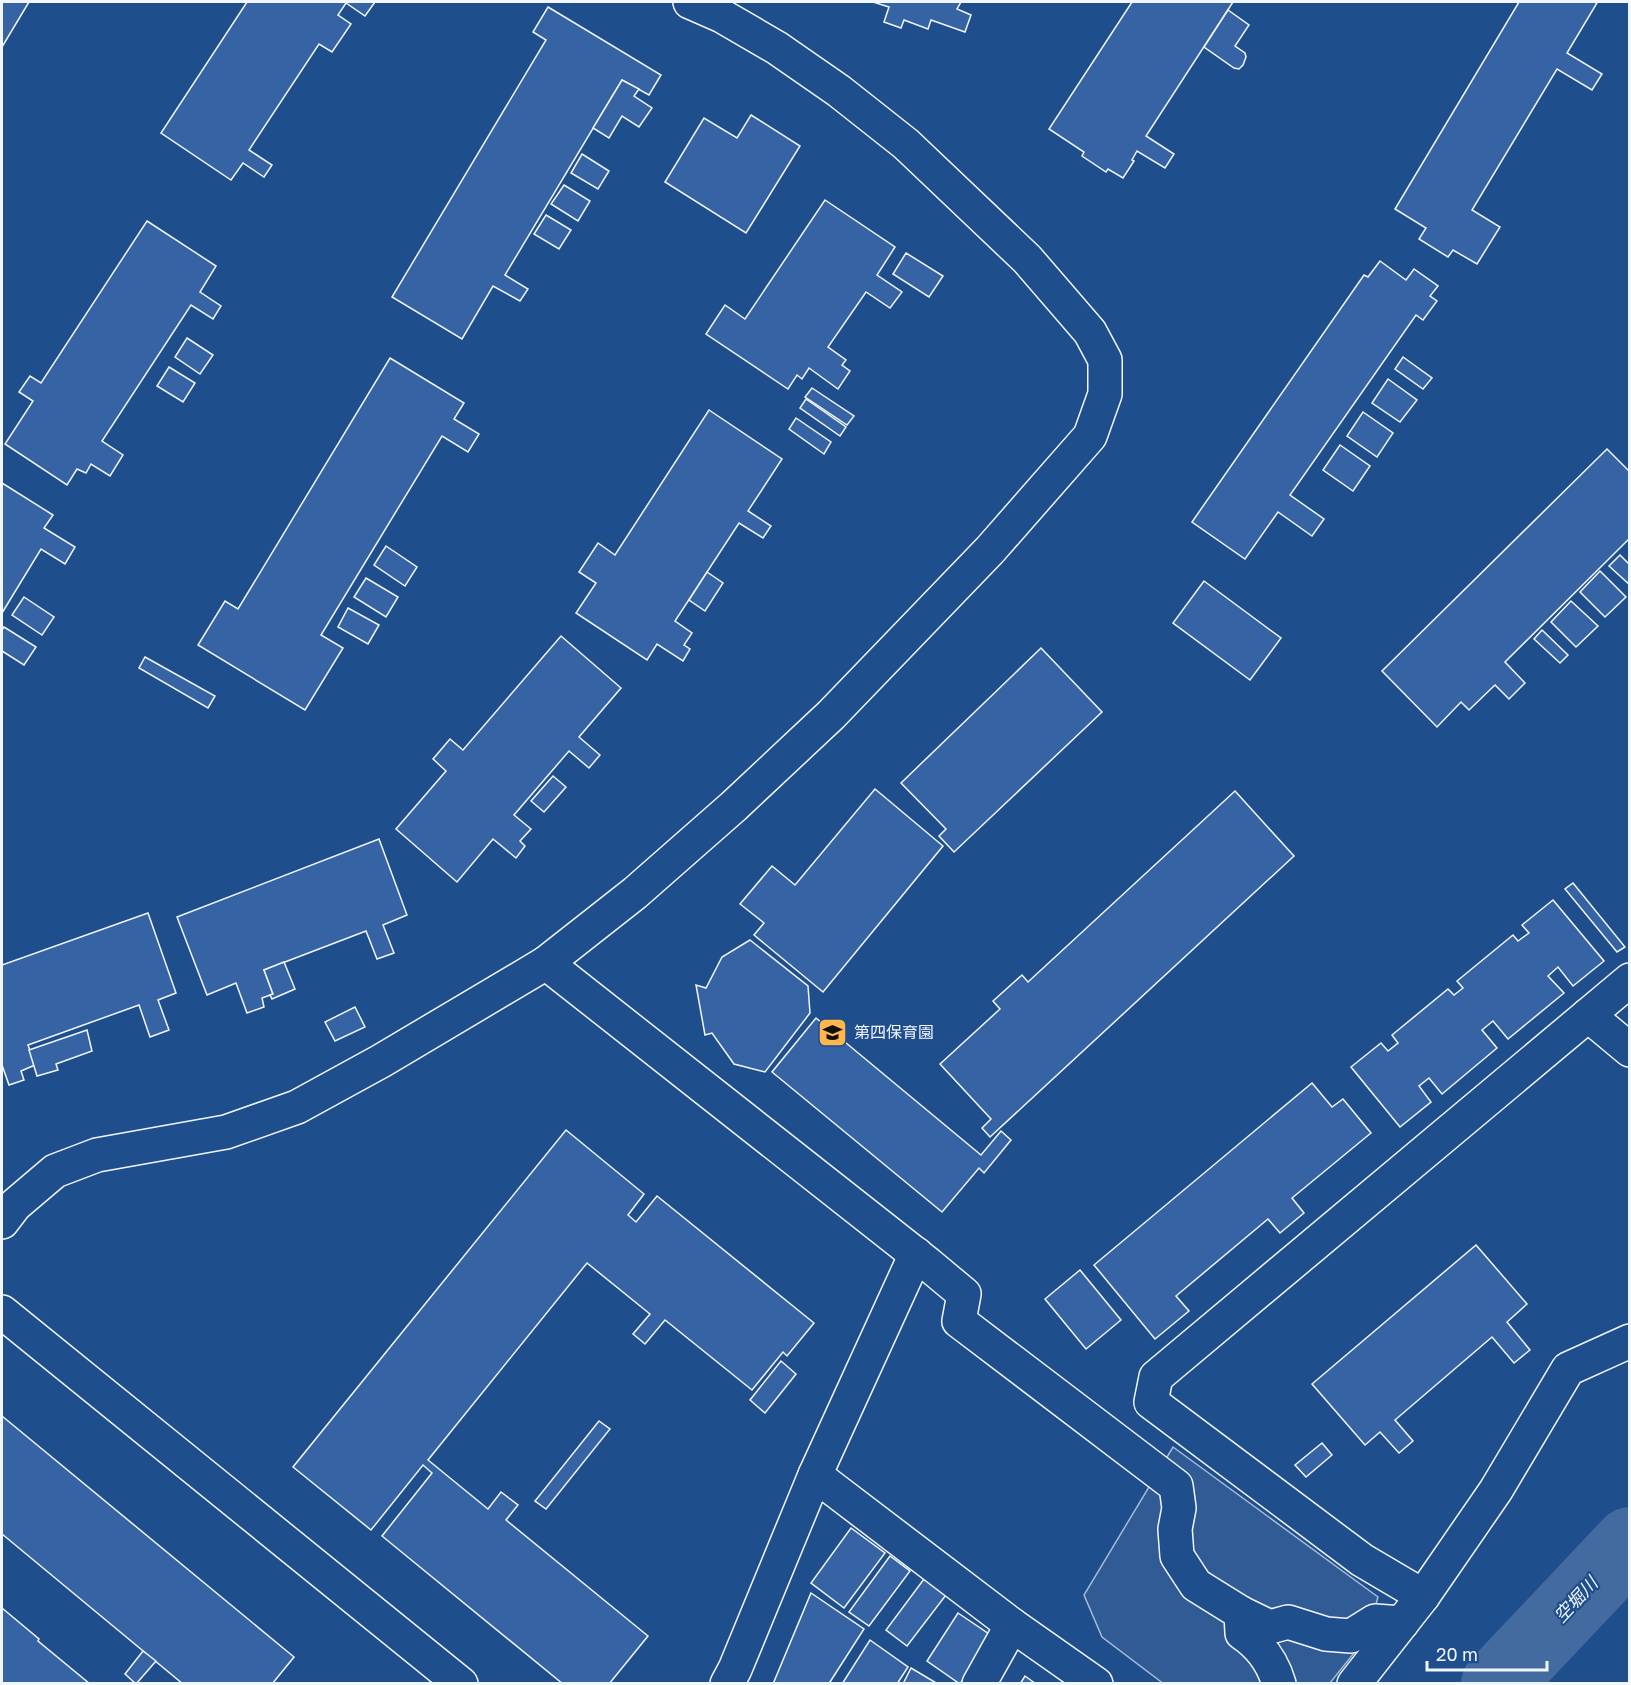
<svg xmlns="http://www.w3.org/2000/svg" width="1631" height="1685" font-family="'Golos Text','Noto Sans JP',sans-serif">
	<style>
		.built { fill: #305b95; stroke: #a8bbd7; stroke-width: 1.5 }
		.lines { fill: none; stroke-linecap: round; stroke-linejoin: round }
		.river { stroke: #446ba0; stroke-width: 72 }
		.building { fill: #3563a3; stroke: #f2f6ff; stroke-width: 1.5 }
		.minor-casing { stroke: #f2f6ff; stroke-width: 36 }
		.minor { stroke: #1f4e8c; stroke-width: 33 }
		.labels { text-anchor: middle; stroke-width: 4.5; stroke-linejoin: round; paint-order: stroke }
		.poi-label { font-size: 16px; fill: #f2f6ff; stroke: #1f4e8c; text-anchor: start }
		.water-label { font-size: 18px; font-style: italic; fill: #f2f6ff; stroke: #1f4e8c }
	</style>
	<rect width="100%" height="100%" fill="#1f4e8c"/>
	<path class="built" d="M1173,1447L1378,1597L1366,1638L1330,1683L1164,1684L1102,1637L1084,1595Z"/>
	<g class="lines">
		<path class="river" d="M1497,1684L1630,1543"/>
	</g>
	<g class="building">
		<path d="M2,2H29L2,47Z"/>
		<path d="M247,2H375L365,16L346,3L338,15L351,24L332,52L319,44L249,150L272,165L264,177L243,163L231,180L161,133Z"/>
		<path d="M873,2H961L957,9L971,15L965,32L931,20L928,29L904,20L901,28L884,22L889,7Z"/>
		<path d="M1132,2H1233L1146,136L1174,154L1165,168L1137,151L1132,160L1134,161L1123,178L1108,169L1106,172L1082,156L1084,152L1049,129Z"/>
		<path d="M1519,2H1594L1597,3L1567,53L1602,74L1592,90L1557,69L1472,210L1500,227L1477,264L1453,250L1448,257L1419,239L1426,228L1395,209Z"/>
		<path d="M548,7L661,75L649,95L622,80L505,275L528,289L520,301L493,286L462,339L392,297L546,40L533,32Z"/>
		<path d="M1228,10L1249,25L1235,46L1245,53L1246,57L1243,65L1239,69L1234,68L1204,47Z"/>
		<path d="M622,80L639,89L634,96L652,108L639,127L622,116L609,138L593,128Z"/>
		<path d="M751,115L800,146L746,233L665,182L704,118L737,138Z"/>
		<path d="M582,154L609,171L598,189L571,173Z"/>
		<path d="M564,185L590,201L578,221L551,204Z"/>
		<path d="M825,200L895,247L877,275L902,292L890,308L866,292L828,347L846,360L842,365L850,371L838,389L809,368L802,379L797,375L788,389L706,334L725,305L745,319Z"/>
		<path d="M546,215L571,230L559,249L534,234Z"/>
		<path d="M147,221L216,266L200,292L221,306L213,319L191,305L102,441L123,455L110,476L91,464L86,473L77,469L67,485L5,444L33,401L19,392L30,376L41,383Z"/>
		<path d="M906,253L943,276L929,297L893,274Z"/>
		<path d="M1380,261L1406,280L1414,269L1438,286L1430,296L1437,301L1423,320L1416,315L1290,495L1324,519L1312,536L1278,512L1245,559L1192,522L1364,275L1368,277Z"/>
		<path d="M187,338L213,355L200,374L175,357Z"/>
		<path d="M1403,357L1432,378L1423,389L1395,369Z"/>
		<path d="M390,358L464,403L454,419L479,434L468,452L442,436L321,635L343,648L305,710L198,645L225,601L238,609Z"/>
		<path d="M169,367L195,383L183,402L157,386Z"/>
		<path d="M1388,379L1417,400L1400,422L1372,403Z"/>
		<path d="M812,388L854,416L847,425L805,397Z"/>
		<path d="M806,399L846,427L840,436L800,408Z"/>
		<path d="M709,410L782,459L748,511L771,526L763,538L739,523L675,621L692,633L684,645L690,649L683,661L657,644L647,660L576,613L596,583L579,572L598,543L615,555Z"/>
		<path d="M1363,412L1393,433L1377,457L1347,436Z"/>
		<path d="M796,418L831,442L824,454L789,429Z"/>
		<path d="M1340,445L1370,466L1353,491L1323,470Z"/>
		<path d="M1607,449L1630,472V538L1505,662L1525,683L1509,699L1495,685L1469,710L1461,702L1437,727L1382,671Z"/>
		<path d="M2,483L53,515L44,528L75,547L65,564L41,549L2,613Z"/>
		<path d="M386,546L417,567L405,586L374,565Z"/>
		<path d="M1620,555L1630,565V585L1609,566Z"/>
		<path d="M1600,571L1626,597L1605,617L1580,592Z"/>
		<path d="M707,572L723,583L705,611L689,600Z"/>
		<path d="M366,578L398,597L386,617L354,597Z"/>
		<path d="M1204,581L1281,638L1250,680L1173,623Z"/>
		<path d="M24,597L54,617L42,635L12,615Z"/>
		<path d="M1571,601L1598,626L1576,647L1551,622Z"/>
		<path d="M348,608L379,625L368,644L338,627Z"/>
		<path d="M4,627L36,647L24,665L2,651V630Z"/>
		<path d="M1542,630L1568,655L1560,663L1534,639Z"/>
		<path d="M561,636L621,688L579,737L600,755L589,768L569,751L514,815L531,829L520,841L525,846L516,858L493,839L457,882L396,829L446,771L433,759L450,739L463,750Z"/>
		<path d="M1041,648L1102,712L954,852L939,836L946,829L901,783Z"/>
		<path d="M145,657L215,696L208,708L139,668Z"/>
		<path d="M553,776L566,787L544,812L531,801Z"/>
		<path d="M875,789L943,846L823,992L754,935L764,923L740,904L772,866L795,885Z"/>
		<path d="M1235,791L1294,856L990,1137L982,1128L991,1119L940,1064L1000,1009L993,1001L1022,975L1028,982Z"/>
		<path d="M379,839L407,915L383,925L394,953L377,959L366,931L264,970L273,994L262,998L264,1007L247,1013L236,983L207,995L177,917Z"/>
		<path d="M1573,883L1625,947L1617,952L1565,889Z"/>
		<path d="M1553,900L1604,961L1573,986L1558,967L1548,976L1564,993L1508,1039L1493,1021L1482,1030L1497,1048L1442,1094L1429,1078L1419,1086L1431,1102L1400,1127L1351,1067L1381,1043L1388,1051L1398,1043L1392,1035L1448,989L1454,995L1463,988L1457,981L1513,935L1518,941L1529,933L1522,925Z"/>
		<path d="M148,913L176,993L158,1000L169,1030L150,1037L139,1005L28,1045L35,1065L21,1071L24,1080L9,1085L2,1065V965Z"/>
		<path d="M750,940L808,986L810,1013L765,1072L734,1064L712,1033L705,1035L696,985L706,988L722,957Z"/>
		<path d="M284,962L295,989L272,999L270,995L273,994L264,970Z"/>
		<path d="M355,1007L365,1027L335,1041L325,1022Z"/>
		<path d="M816,1018L981,1155L1001,1131L1011,1140L984,1173L979,1168L942,1212L772,1072Z"/>
		<path d="M87,1030L92,1051L56,1064L58,1070L37,1076L29,1050Z"/>
		<path d="M1312,1083L1332,1107L1343,1099L1371,1133L1292,1198L1304,1213L1280,1233L1268,1219L1176,1296L1189,1311L1155,1339L1094,1265Z"/>
		<path d="M566,1130L644,1194L628,1215L636,1222L657,1196L814,1323L787,1356L783,1352L752,1390L665,1320L645,1344L633,1334L650,1314L587,1263L428,1460L488,1509L501,1492L518,1505L506,1520L648,1636L609,1684H563L382,1536L432,1473L423,1465L371,1530L293,1467Z"/>
		<path d="M1476,1245L1527,1304L1507,1322L1530,1350L1514,1363L1492,1337L1395,1420L1413,1441L1399,1453L1380,1432L1365,1445L1312,1384Z"/>
		<path d="M1080,1270L1121,1320L1086,1349L1045,1299Z"/>
		<path d="M781,1361L796,1374L765,1413L750,1400Z"/>
		<path d="M2,1416L294,1657L272,1684H183L2,1534Z"/>
		<path d="M599,1421L610,1429L546,1509L535,1501Z"/>
		<path d="M1322,1443L1332,1455L1306,1477L1295,1465Z"/>
		<path d="M851,1528L885,1553L844,1608L811,1583Z"/>
		<path d="M890,1556L910,1571L869,1626L849,1612Z"/>
		<path d="M924,1579L946,1595L907,1646L886,1630Z"/>
		<path d="M811,1593L864,1629L830,1682L832,1684H773Z"/>
		<path d="M2,1608L39,1639L38,1641L90,1684H2Z"/>
		<path d="M958,1613L992,1636L960,1684L927,1661Z"/>
		<path d="M870,1640L908,1667L897,1684H842Z"/>
		<path d="M143,1651L156,1661L136,1684L125,1674Z"/>
		<path d="M911,1668L938,1684H903Z"/>
		<path d="M1025,1676L1036,1684H1020Z"/>
	</g>
	<g class="lines">
		<defs>
			<g id="minor">
				<path d="M546,963L928,1264L964,1294L959,1321L1176,1486L1179,1508L1175,1529L1177,1556L1196,1585L1241,1613L1242,1633C1260,1645 1273,1663 1279,1684"/>
				<path d="M1588,1015L1630,1050"/>
				<path d="M2,1222L15,1205L55,1171L97,1155L226,1132L297,1107L381,1061L546,963L635,893L734,806L831,715L990,550L1090,436L1105,394V360L1090,332L1027,259L906,144L839,91L777,48L722,16L690,2"/>
				<path d="M2,1312L461,1684"/>
				<path d="M815,1475L916,1254"/>
				<path d="M1423,1596L1362,1560L1151,1402L1156,1377L1630,980"/>
				<path d="M1241,1613L1270,1627L1288,1622L1326,1634L1351,1636L1375,1621L1402,1623"/>
				<path d="M727,1684L735,1669L815,1475L1012,1625L1096,1684"/>
				<path d="M979,1684L1012,1625"/>
				<path d="M1354,1684L1423,1596L1496,1490L1568,1369L1630,1341"/>
			</g>
		</defs>
		<use href="#minor" class="minor-casing"/>
		<use href="#minor" class="minor"/>
	</g>
	<defs>
		<symbol id="school-square" viewBox="-11 -11 22 22"><rect x="-9" y="-9" width="18" height="18" rx="4" fill="#ffb74d" stroke="#1f4e8c"/><path d="M0-5L7-2L0 1L-7-2ZM-4 1L0 2.5L4 1V4Q0 6-4 4Z" fill="#111"/></symbol>
	</defs>
	<g fill-rule="evenodd">
		<use href="#school-square" x="816" y="1016" width="33" height="33"/>
	</g>
	<g class="labels">
		<g class="poi-label">
			<text x="854" y="1038">第四保育園</text>
		</g>
		<g class="water-label">
			<text transform="translate(1576 1600) rotate(-47)" y="6">空堀川</text>
		</g>
	</g>
	<rect width="1631" height="1685" fill="none" stroke="#f2f6ff" stroke-width="6"/>
	<path d="M1427 1661v9h120v-9" fill="none" stroke="#f2f6ff" stroke-width="3"/>
	<text x="1436" y="1661" font-size="18" fill="#f2f6ff" stroke="#1f4e8c" stroke-width="4.5" paint-order="stroke">20 m</text>
</svg>
